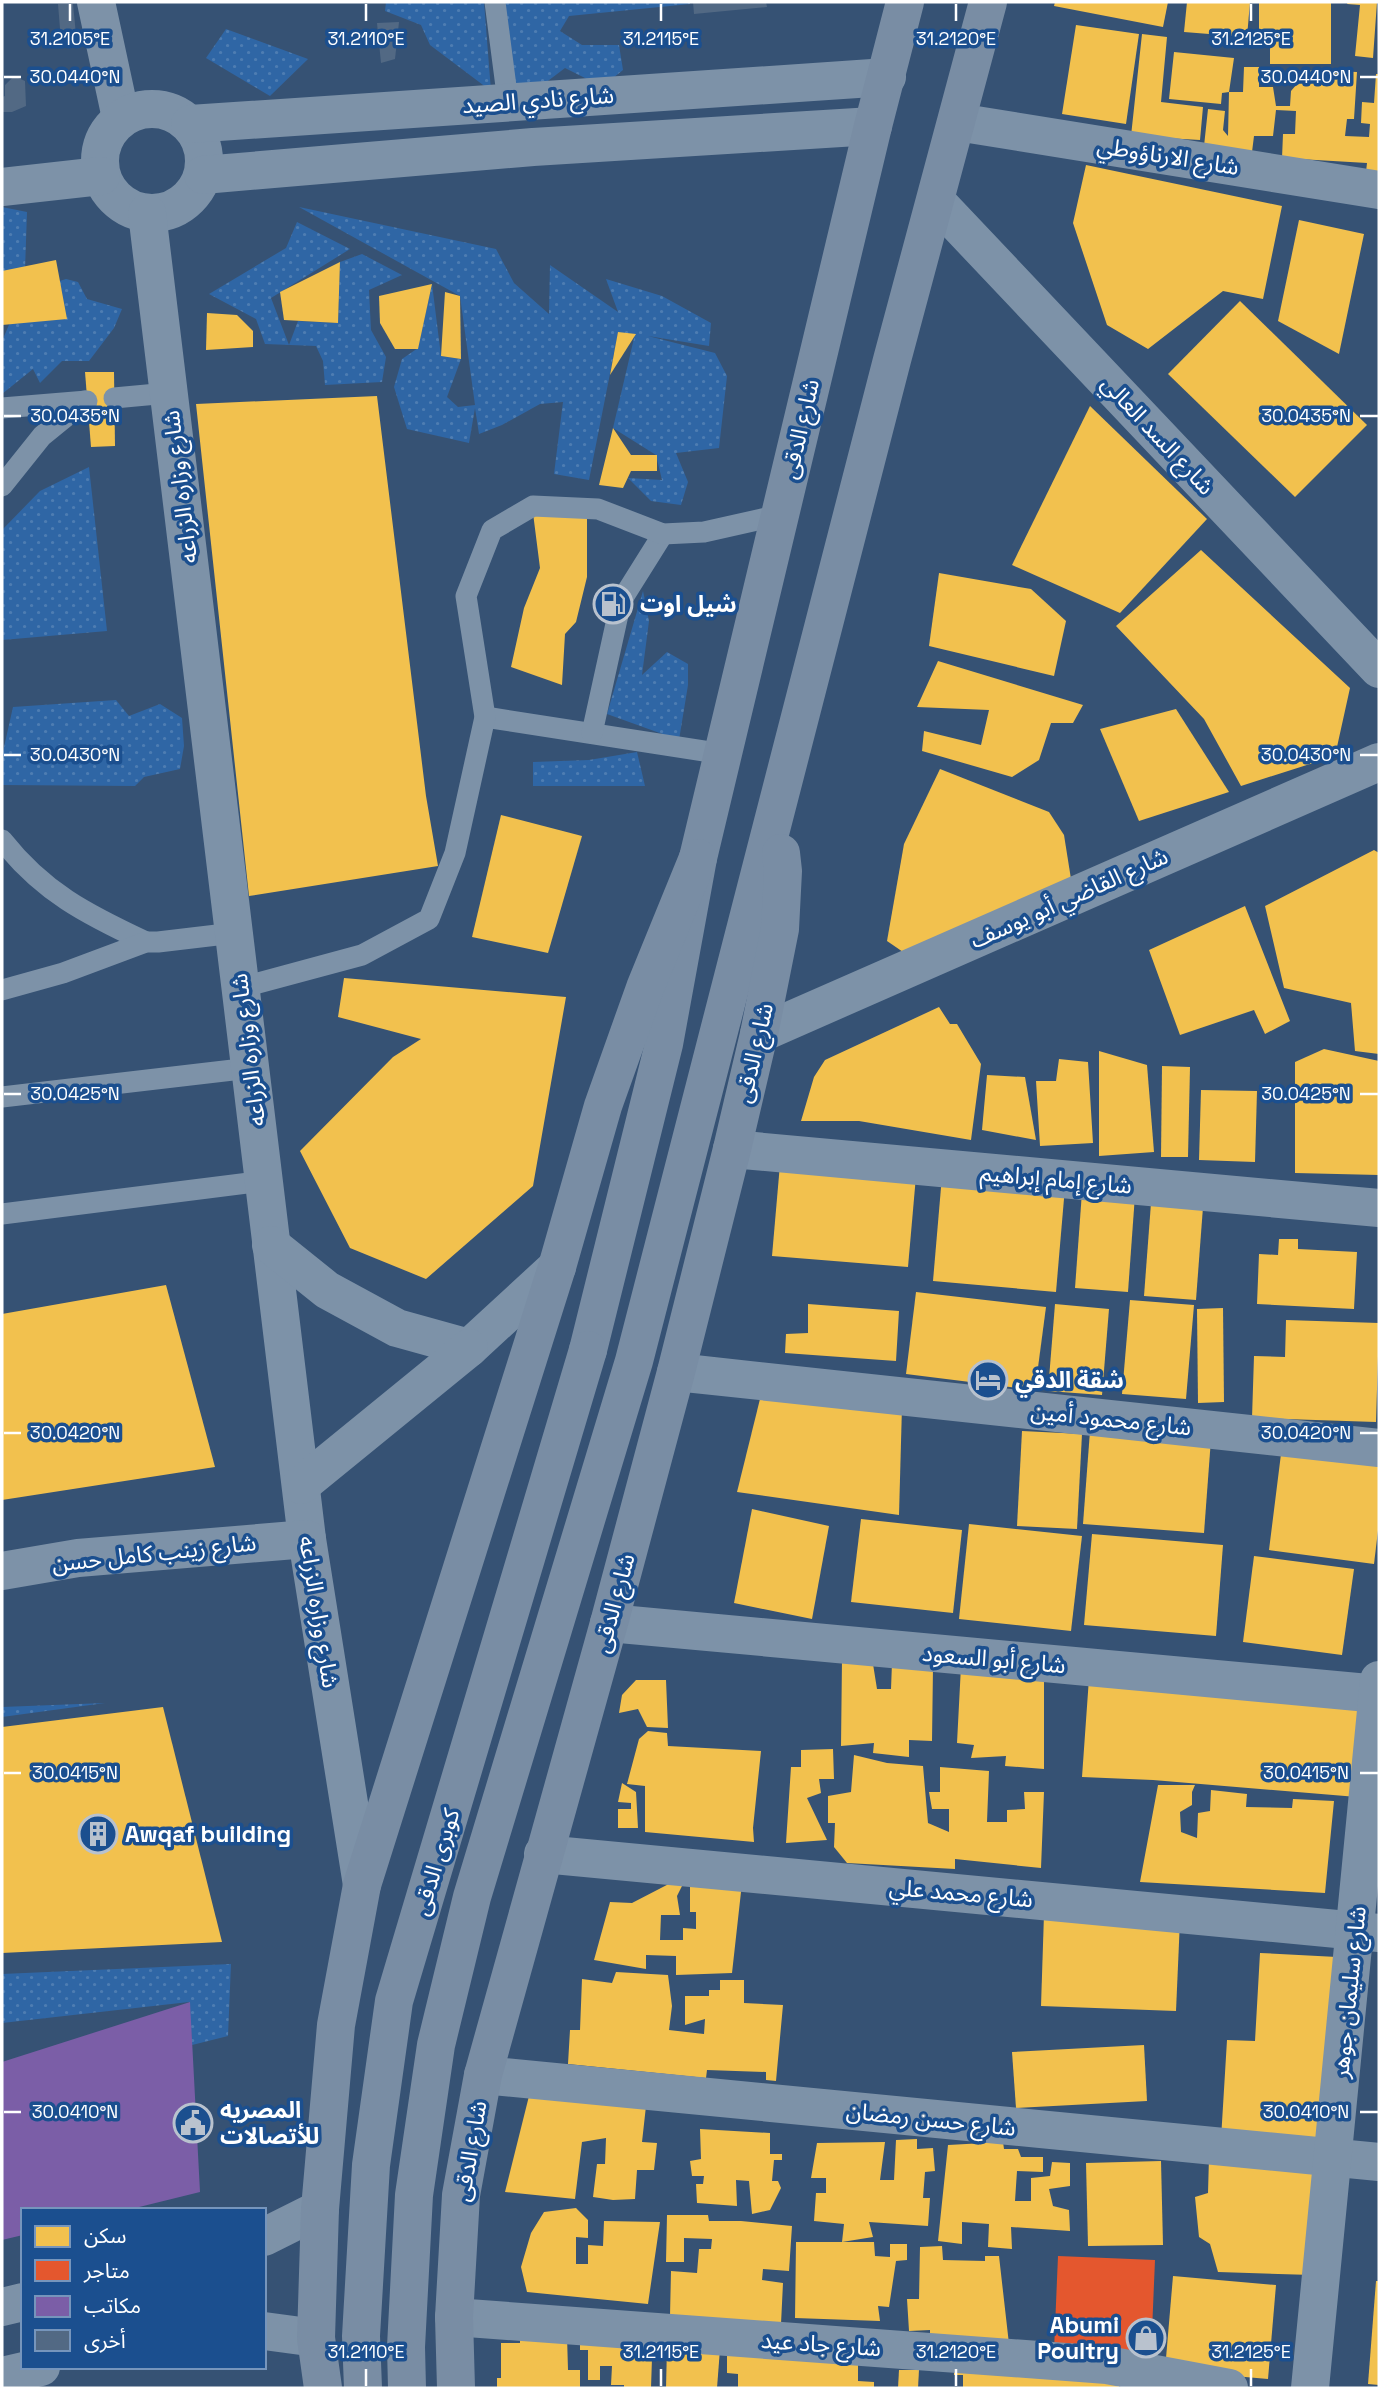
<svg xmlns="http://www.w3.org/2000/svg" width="1381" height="2390" font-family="'Space Grotesk','Noto Sans Arabic',sans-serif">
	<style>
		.grass { fill: url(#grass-dots) }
		.homes { fill: #f2c14e }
		.shops { fill: #e4572e }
		.offices { fill: #7b5ea7 }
		.building { fill: #526984 }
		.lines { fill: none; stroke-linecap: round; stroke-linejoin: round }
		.lane { stroke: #7d92a8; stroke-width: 21 }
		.street { stroke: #7d92a8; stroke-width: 38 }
		.secondary { stroke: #798da4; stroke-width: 38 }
		.secondary-bridge { stroke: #798da4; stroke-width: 38 }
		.ticks { fill: none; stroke: #fff; stroke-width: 2.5 }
		.labels { text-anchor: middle; stroke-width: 7; stroke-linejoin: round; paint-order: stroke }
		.street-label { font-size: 23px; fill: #fff; stroke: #1b4f8f }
		.poi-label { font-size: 23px; font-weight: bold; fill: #fff; stroke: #1b4f8f; text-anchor: start }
		.ticks-label { font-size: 18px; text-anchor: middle; fill: #fff; stroke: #1b4f8f; stroke-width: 7; stroke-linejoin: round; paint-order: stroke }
	</style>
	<defs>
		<pattern id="grass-dots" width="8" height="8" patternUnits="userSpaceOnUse" patternTransform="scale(1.75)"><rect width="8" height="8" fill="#2f66a5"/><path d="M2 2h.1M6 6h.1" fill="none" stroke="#4e7db2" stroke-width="1.8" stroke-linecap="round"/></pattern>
	</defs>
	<rect width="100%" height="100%" fill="#365274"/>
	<g class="grass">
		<path d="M386,2H484L491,91L430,45L421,25L385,11Z"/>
		<path d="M503,2H690V4L569,16L560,31L582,45H619L623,70L608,82L587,79L565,68L532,93L514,91Z"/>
		<path d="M226,29L308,59L270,96L206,58Z"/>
		<path d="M2,207L27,212L25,270L2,277Z"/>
		<path d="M299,207L496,249L514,283L549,314L550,265L618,312L606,279L662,296L711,323L709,346L648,336L715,353L727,376L719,448L676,453L688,482L681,505L651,501L628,478L662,480L656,455L613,428L635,334L618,333L589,480L554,474L563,402L540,404L502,425L479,434L475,408L469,443L407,429L394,387L402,359L418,348L432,284L441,356L461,359L447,397L458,407L475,405L460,296Z"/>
		<path d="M297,222L350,249L271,298L289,345L298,321L338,323L340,262L362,254L402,275L369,290L371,330L386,357L382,382L325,385L323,361L316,346L265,344L256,319L209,294L286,248Z"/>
		<path d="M66,279L78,282L87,299L122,309L114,328L89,361H62L40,383L33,369L2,394V341L18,304L47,285Z"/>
		<path d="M89,467L107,631L2,640V530L40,491Z"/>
		<path d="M643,591L649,621L642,675L667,652L688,664V685L679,740L607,714Z"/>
		<path d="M116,700L129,716L160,704L182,718L184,746L180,769L144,777L135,786L2,785V756L13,707Z"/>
		<path d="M637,752L645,786H533V762L589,760Z"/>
		<path d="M105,1703L2,1717V1707Z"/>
		<path d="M231,1964L228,2036L192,2045L189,2002L2,2023V1974Z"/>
	</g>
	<g class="homes">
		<path d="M1055,2H1168L1163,27L1054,6Z"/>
		<path d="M1187,2H1250L1247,37L1184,32Z"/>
		<path d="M1259,2H1331V64H1270V32H1259Z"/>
		<path d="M1348,2H1377L1373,58L1355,56L1360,5L1347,4Z"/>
		<path d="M1076,25L1139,34L1126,124L1062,114Z"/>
		<path d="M1142,34L1167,37L1161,102L1203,107L1200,140L1131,136Z"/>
		<path d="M1174,52L1234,58L1229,92H1243L1244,67H1259V87H1273L1276,106H1290L1291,91L1309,70L1357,72L1354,119H1347L1345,136L1369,137L1370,124L1361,123L1362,102L1374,103L1376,74H1379V173L1366,172L1367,163L1282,158L1283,134H1295L1296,111L1276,110L1273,136H1254L1252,152L1204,146L1208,109L1225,111L1223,130L1228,136L1229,92L1222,93L1221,104L1169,99Z"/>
		<path d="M1086,165L1282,206L1263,299L1223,291L1148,349L1107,325L1073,223Z"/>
		<path d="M1299,220L1364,234L1339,354L1278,321Z"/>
		<path d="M56,260L67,319L2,325V271Z"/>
		<path d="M340,262L338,323L284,320L280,292Z"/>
		<path d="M432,284L418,349H395L380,323L379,296Z"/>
		<path d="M445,292L460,296L461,359L441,356Z"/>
		<path d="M1240,301L1367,425L1295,497L1168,374Z"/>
		<path d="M207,313L237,315L253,331V347L206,350Z"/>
		<path d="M618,332L636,334L610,375Z"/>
		<path d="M85,372H114L115,446L91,447Z"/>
		<path d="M377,396L426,796L438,866L249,896L196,404Z"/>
		<path d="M1090,406L1207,519L1120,613L1012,565Z"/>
		<path d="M613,428L631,455H657V471H631L623,488L599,485Z"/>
		<path d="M533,513H587V577L576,622L565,634L562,685L511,667L524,608L540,568Z"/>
		<path d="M1201,550L1350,688L1335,756L1241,786L1204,719L1116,626Z"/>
		<path d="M939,573L1031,589L1066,621L1054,676L929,646Z"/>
		<path d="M938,661L1083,705L1073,723H1051L1039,760L1012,777L922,751L924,731L981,745L989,710L917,707Z"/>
		<path d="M1176,709L1229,792L1139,821L1100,729Z"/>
		<path d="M940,769L1049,812L1064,835L1071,879L906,954L887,941L904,844Z"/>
		<path d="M501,815L582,836L548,953L472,937Z"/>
		<path d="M1374,850L1379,853V1054L1355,1051L1351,1003L1284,988L1265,906Z"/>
		<path d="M1245,906L1290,1021L1265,1034L1254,1010L1180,1035L1149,950Z"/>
		<path d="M344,978L566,997L533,1186L426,1279L350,1248L300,1151L393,1057L421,1039L338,1017Z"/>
		<path d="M939,1007L950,1024H957L981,1064L971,1140L859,1121H801L814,1077L825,1060Z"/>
		<path d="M1324,1049L1379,1061V1175L1295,1173V1062Z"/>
		<path d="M1099,1051L1147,1065L1154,1152L1099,1156Z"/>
		<path d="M1059,1059L1088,1062L1093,1143L1040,1146L1036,1081H1056Z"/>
		<path d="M1162,1066L1190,1067L1188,1157H1161Z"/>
		<path d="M987,1075L1025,1077L1036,1140L982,1130Z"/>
		<path d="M1201,1090L1257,1091L1255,1162L1199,1160Z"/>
		<path d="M780,1164L916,1176L908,1267L772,1256Z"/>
		<path d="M942,1176L1065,1187L1056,1292L933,1281Z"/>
		<path d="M1082,1192L1135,1195L1128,1292L1075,1288Z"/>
		<path d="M1151,1203L1203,1207L1196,1300L1144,1296Z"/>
		<path d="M1279,1239H1298V1249L1357,1252L1354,1309L1257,1304L1259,1254L1278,1255Z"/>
		<path d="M166,1285L215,1467L2,1500V1314Z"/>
		<path d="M916,1292L1046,1307L1035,1390L906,1374Z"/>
		<path d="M1130,1300L1194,1305L1186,1399L1122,1394Z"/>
		<path d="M808,1304L899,1311L896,1361L785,1353L786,1334L808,1333Z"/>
		<path d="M1055,1304L1109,1309L1102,1395L1048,1391Z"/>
		<path d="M1223,1308L1224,1402L1198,1403L1197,1309Z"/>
		<path d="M1286,1320L1379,1323L1376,1422L1252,1418L1254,1356L1285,1357Z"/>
		<path d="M760,1399L902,1406L899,1515L737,1492Z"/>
		<path d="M1022,1431L1082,1434L1077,1529L1017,1526Z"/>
		<path d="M1090,1431L1211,1439L1204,1533L1083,1524Z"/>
		<path d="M1281,1454L1379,1466V1522L1374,1564L1269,1550Z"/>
		<path d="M752,1509L829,1526L812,1619L734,1603Z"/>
		<path d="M861,1519L962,1530L953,1613L851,1602Z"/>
		<path d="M969,1524L1082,1536L1071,1631L959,1619Z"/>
		<path d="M1092,1534L1223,1545L1216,1636L1084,1625Z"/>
		<path d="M1254,1556L1354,1569L1342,1655L1243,1642Z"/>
		<path d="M842,1659L873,1664L877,1689H891L892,1663L933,1667L932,1741L909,1740V1757L873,1753L874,1743L841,1746Z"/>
		<path d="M961,1666L1044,1668V1769L1005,1766L1006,1756L971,1758L974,1745L957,1743Z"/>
		<path d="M1089,1678L1364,1703L1357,1797L1153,1780L1082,1777Z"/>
		<path d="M636,1680H666L668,1728L647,1727L638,1709L619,1713L622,1695Z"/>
		<path d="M163,1707L222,1942L2,1953V1727Z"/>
		<path d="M648,1731L667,1733L668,1746L761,1751L753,1828L754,1842L645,1832V1786L627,1784L639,1739Z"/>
		<path d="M833,1749L834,1779H819L821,1793L807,1798L827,1840L786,1843L791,1767H801V1750Z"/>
		<path d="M854,1755L887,1763L923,1766L928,1823L949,1832V1809H932L929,1792H940V1767L989,1771L987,1822H1007V1810L1025,1809L1024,1792H1044L1041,1868L955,1859V1869L847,1863L834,1847L835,1823H828V1796L851,1792Z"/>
		<path d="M622,1783L636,1792L638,1828H618V1809H631V1803L618,1802Z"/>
		<path d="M1158,1785H1195L1192,1792V1805L1180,1812L1181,1832L1197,1838L1198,1813L1210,1811L1211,1790L1247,1794L1246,1807L1292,1808L1293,1799L1334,1801L1325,1893L1140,1882Z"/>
		<path d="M688,1874L677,1896L680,1915H661L660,1940H683V1928L696,1929V1912H690V1884L742,1883L732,1973L676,1975V1956L646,1955V1969L594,1960L610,1902L632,1903Z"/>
		<path d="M1044,1914L1180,1920L1176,2011L1041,2006Z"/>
		<path d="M1260,1953L1337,1957L1326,2145L1221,2139L1227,2040L1255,2041Z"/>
		<path d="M616,1972L668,1975L672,2006L669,2030L704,2034L705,2019L685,2025V1996H709V1990H720V1980H744V2003L783,2005L776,2081L766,2080V2072L707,2070L706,2078L568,2064L570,2030H580L582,1979L612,1983Z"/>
		<path d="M1144,2045L1147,2101L1016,2108L1012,2052Z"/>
		<path d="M530,2092L646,2106L642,2142L657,2143L654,2170H637L635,2199L613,2200L593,2197L597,2164H605L606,2138L582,2142L575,2199L505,2192Z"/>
		<path d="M700,2129L770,2133V2154H782V2160H774L772,2181H778L781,2188L770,2210L752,2214L749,2181L736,2180L737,2206L697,2203L696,2184H703L704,2176H692L690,2161L701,2159Z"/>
		<path d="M917,2139V2149L933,2148L935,2171L925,2172L923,2198H930L928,2226L869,2222L873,2237L842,2242H874L875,2256L890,2257V2244H907V2260L896,2261L889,2307L878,2306L880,2321L795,2318L796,2242H842L844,2224L814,2221L816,2193H826V2178H811L817,2143L885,2142L880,2180H894L896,2140Z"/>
		<path d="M1003,2142L1004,2149H1018L1021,2157H1043V2172L1017,2171L1015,2201H1031V2178L1050,2176L1052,2162L1070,2163V2186L1049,2189L1053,2206L1069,2210L1070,2231L1011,2227L1012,2249L988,2247L989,2224L962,2222V2244L938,2241L948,2145Z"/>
		<path d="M1209,2157L1316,2161L1312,2275L1218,2272L1210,2244L1199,2237L1195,2197L1208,2193Z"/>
		<path d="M1161,2161L1163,2245L1088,2246L1086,2163Z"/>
		<path d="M576,2208L588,2220V2238L576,2237V2264H588V2245L603,2246L604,2221L660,2222L648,2304L527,2292L521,2267L531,2233L544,2212Z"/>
		<path d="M667,2215H708L709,2221H741L792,2226L789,2271L763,2269L762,2280L783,2283L781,2324L670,2316L671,2271L697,2273L699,2249H711L712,2239L684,2238V2262H666Z"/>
		<path d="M942,2246L943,2260L985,2261V2256H999L1009,2344L930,2340V2330L909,2331L907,2299H919L920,2247Z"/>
		<path d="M1173,2276L1276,2285L1268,2379L1165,2370Z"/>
		<path d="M1376,2281H1379V2385L1368,2384Z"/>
		<path d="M580,2332L631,2333L630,2358H652L651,2388H624V2385H611L612,2366H600V2380H588V2350H580Z"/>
		<path d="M567,2336L568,2370H580V2388H497V2378H501V2343H520V2337Z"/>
		<path d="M667,2347L720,2349L717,2388H666Z"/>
		<path d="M727,2347L858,2363V2381L874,2382V2388H738V2374L727,2373Z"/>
		<path d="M954,2369L1119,2383V2388H963V2375H954Z"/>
		<path d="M899,2370H919L918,2388H898Z"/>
	</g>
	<path class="shops" d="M1058,2256L1155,2260L1151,2355L1054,2351Z"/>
	<path class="offices" d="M190,2002L200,2192L127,2210H23V2235L2,2240V2062Z"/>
	<g class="building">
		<path d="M693,2H766L767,7L694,14Z"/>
		<path d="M58,4H73L77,45L61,41Z"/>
		<path d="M399,22L395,59L381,63L377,23Z"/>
		<path d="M14,76L25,81L26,106L12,112H2V97L5,96V85Z"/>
	</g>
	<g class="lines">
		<g class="lane">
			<path d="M495,2L508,102"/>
			<path d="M114,398L168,393"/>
			<path d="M2,408L87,401"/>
			<path d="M2,486L42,436L85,401"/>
			<path d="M485,717L723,754"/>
			<path d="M592,733L621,601L663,534"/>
			<path d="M2,840C43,892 86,914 146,942"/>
			<path d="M240,988L362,955L429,919L455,853L485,717L466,596L492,530L533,506L598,509L663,534L704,532L780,515"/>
			<path d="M2,990L63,973L146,942H158L234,933"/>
			<path d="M2,1097L250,1068"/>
			<path d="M2,1214L264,1181"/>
		</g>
		<g class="street">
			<path d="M96,2L121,118"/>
			<circle cx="152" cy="161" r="52"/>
			<path d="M957,122L1379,190"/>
			<path d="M190,124L887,77"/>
			<path d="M203,175L533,147L873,126"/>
			<path d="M2,187L101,176"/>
			<path d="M936,201L1379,669"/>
			<path d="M147,213L307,1539L362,1885"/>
			<path d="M759,1034L1379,762"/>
			<path d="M732,1149L1379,1208"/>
			<path d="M271,1245L327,1290L397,1328L469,1348L557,1267"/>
			<path d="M676,1372L1379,1448"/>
			<path d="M301,1485L469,1348"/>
			<path d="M2,1571L78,1558L307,1539"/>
			<path d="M609,1623L1379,1694"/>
			<path d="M543,1854L1379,1933"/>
			<path d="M483,2075L1379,2162"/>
			<path d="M264,2237L320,2209"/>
			<path d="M2,2307L23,2302"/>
			<path d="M454,2317L1107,2365L1229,2388"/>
			<path d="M264,2331L316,2338"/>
			<path d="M2,2376L41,2367"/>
			<path d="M1310,2388L1379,1680"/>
		</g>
		<g class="secondary">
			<path d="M588,1350L664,1044L698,858L873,126L905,2"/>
			<path d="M323,2388L316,2338L320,2209L336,2025L362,1885L557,1267L603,1106L645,988L698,858"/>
			<path d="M407,2388L406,2347L414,2195L436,2045L472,1897L634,1361L892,360L988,2"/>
			<path d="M456,2388L454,2317L461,2195L483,2075L609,1623L676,1372L732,1149L759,1034L780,929L783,871L781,853"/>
		</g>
		<path class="secondary-bridge" d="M363,2388L361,2336L371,2165L394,2001L588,1350"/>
	</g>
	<path class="ticks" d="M70,4V21M366,4V21M661,4V21M956,4V21M1251,4V21M4,77H21M1360,77H1378M4,416H21M1360,416H1378M4,755H21M1360,755H1378M4,1094H21M1360,1094H1378M4,1433H21M1360,1433H1378M4,1773H21M1360,1773H1378M4,2112H21M1360,2112H1378M366,2369V2386M661,2369V2386M956,2369V2386M1251,2369V2386"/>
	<defs>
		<symbol id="fuel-ring" viewBox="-11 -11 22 22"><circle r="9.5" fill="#1b4f8f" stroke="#b9c2ce" stroke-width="1.5"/><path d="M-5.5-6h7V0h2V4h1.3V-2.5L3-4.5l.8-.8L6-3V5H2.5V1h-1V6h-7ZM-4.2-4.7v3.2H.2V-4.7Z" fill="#b9c2ce"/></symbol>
		<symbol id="hotel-ring" viewBox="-11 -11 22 22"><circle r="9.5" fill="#1b4f8f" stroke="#b9c2ce" stroke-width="1.5"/><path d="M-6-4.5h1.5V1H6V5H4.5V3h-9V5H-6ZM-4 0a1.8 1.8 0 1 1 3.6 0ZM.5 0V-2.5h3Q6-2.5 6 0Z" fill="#b9c2ce"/></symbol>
		<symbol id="building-ring" viewBox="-11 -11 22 22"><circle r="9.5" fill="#1b4f8f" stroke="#b9c2ce" stroke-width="1.5"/><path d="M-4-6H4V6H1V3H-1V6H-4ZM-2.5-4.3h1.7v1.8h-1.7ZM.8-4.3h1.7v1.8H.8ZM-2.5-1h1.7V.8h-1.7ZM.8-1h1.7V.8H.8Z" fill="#b9c2ce"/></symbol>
		<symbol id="civic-ring" viewBox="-11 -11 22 22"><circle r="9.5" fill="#1b4f8f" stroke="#b9c2ce" stroke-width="1.5"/><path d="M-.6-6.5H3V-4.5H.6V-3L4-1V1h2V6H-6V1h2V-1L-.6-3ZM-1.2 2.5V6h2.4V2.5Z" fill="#b9c2ce"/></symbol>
		<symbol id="shop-ring" viewBox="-11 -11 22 22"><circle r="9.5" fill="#1b4f8f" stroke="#b9c2ce" stroke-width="1.5"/><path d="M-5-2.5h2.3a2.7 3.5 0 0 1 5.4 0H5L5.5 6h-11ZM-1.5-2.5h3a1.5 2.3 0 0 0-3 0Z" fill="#b9c2ce"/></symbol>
	</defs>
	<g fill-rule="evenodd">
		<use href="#fuel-ring" x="591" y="582" width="44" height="44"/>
		<use href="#hotel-ring" x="966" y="1358" width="44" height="44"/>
		<use href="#building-ring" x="76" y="1812" width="44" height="44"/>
		<use href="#civic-ring" x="171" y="2101" width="44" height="44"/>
		<use href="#shop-ring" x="1124" y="2316" width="44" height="44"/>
	</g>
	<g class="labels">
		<g class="street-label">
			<text transform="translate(538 100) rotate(-4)" y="8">شارع نادي الصيد</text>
			<text transform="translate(1168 156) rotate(9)" y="8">شارع الارناؤوطي</text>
			<text transform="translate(800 429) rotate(-77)" y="8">شارع الدقى</text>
			<text transform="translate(1158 435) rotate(47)" y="8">شارع السد العالي</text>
			<text transform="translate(180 487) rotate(-97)" y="8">شارع وزاره الزراعه</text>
			<text transform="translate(1069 898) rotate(-24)" y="8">شارع القاضي أبو يوسف</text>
			<text transform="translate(248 1050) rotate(-97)" y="8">شارع وزاره الزراعه</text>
			<text transform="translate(754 1053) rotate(-77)" y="8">شارع الدقى</text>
			<text transform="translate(1056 1179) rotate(5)" y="8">شارع إمام إبراهيم</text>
			<text transform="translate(1111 1419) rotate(6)" y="8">شارع محمود أمين</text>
			<text transform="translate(154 1553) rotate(-6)" y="8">شارع زينب كامل حسن</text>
			<text transform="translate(614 1603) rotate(-75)" y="8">شارع الدقى</text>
			<text transform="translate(319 1612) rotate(81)" y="8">شارع وزاره الزراعه</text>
			<text transform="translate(994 1659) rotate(5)" y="8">شارع أبو السعود</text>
			<text transform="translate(436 1862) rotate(-73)" y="8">كوبرى الدقى</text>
			<text transform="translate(961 1893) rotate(5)" y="8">شارع محمد علي</text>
			<text transform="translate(1349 1992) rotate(-84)" y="8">شارع سليمان جوهر</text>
			<text transform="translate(931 2119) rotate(6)" y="8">شارع حسن رمضان</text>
			<text transform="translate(470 2151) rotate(-80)" y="8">شارع الدقى</text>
			<text transform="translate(821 2344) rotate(4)" y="8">شارع جاد عيد</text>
		</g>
		<g class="poi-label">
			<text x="640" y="612">شيل اوت</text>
			<text x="1015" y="1388">شقة الدقي</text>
			<text x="125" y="1842">Awqaf building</text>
			<text x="220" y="2118">المصريه<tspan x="220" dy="26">للأتصالات</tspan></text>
			<text x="1119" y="2333" text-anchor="end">Abumi<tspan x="1119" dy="26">Poultry</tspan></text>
		</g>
	</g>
	<g class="ticks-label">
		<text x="70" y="45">31.2105°E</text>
		<text x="366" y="45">31.2110°E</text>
		<text x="661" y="45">31.2115°E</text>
		<text x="956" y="45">31.2120°E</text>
		<text x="1251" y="45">31.2125°E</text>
		<text x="75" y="83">30.0440°N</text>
		<text x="1306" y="83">30.0440°N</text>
		<text x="75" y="422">30.0435°N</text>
		<text x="1306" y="422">30.0435°N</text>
		<text x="75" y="761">30.0430°N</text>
		<text x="1306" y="761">30.0430°N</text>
		<text x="75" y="1100">30.0425°N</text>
		<text x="1306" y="1100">30.0425°N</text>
		<text x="75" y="1439">30.0420°N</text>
		<text x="1306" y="1439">30.0420°N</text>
		<text x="75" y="1779">30.0415°N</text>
		<text x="1306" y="1779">30.0415°N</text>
		<text x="75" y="2118">30.0410°N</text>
		<text x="1306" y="2118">30.0410°N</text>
		<text x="366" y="2358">31.2110°E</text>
		<text x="661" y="2358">31.2115°E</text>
		<text x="956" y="2358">31.2120°E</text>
		<text x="1251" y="2358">31.2125°E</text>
	</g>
	<rect width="1381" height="2390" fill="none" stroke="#ffffff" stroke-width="7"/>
	<rect x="21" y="2208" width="245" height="161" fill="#1b4f8f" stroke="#7695bc" stroke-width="2"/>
	<rect x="35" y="2226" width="35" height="21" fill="#f2c14e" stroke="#7695bc" stroke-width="2"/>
	<text x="84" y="2243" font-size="21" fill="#ffffff">سكن</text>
	<rect x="35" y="2260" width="35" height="21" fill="#e4572e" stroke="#7695bc" stroke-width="2"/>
	<text x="84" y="2278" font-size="21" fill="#ffffff">متاجر</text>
	<rect x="35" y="2296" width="35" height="21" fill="#7b5ea7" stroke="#7695bc" stroke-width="2"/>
	<text x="84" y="2313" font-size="21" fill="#ffffff">مكاتب</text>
	<rect x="35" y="2330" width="35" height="21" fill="#526984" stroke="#7695bc" stroke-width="2"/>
	<text x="84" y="2348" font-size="21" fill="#ffffff">أخرى</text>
</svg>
